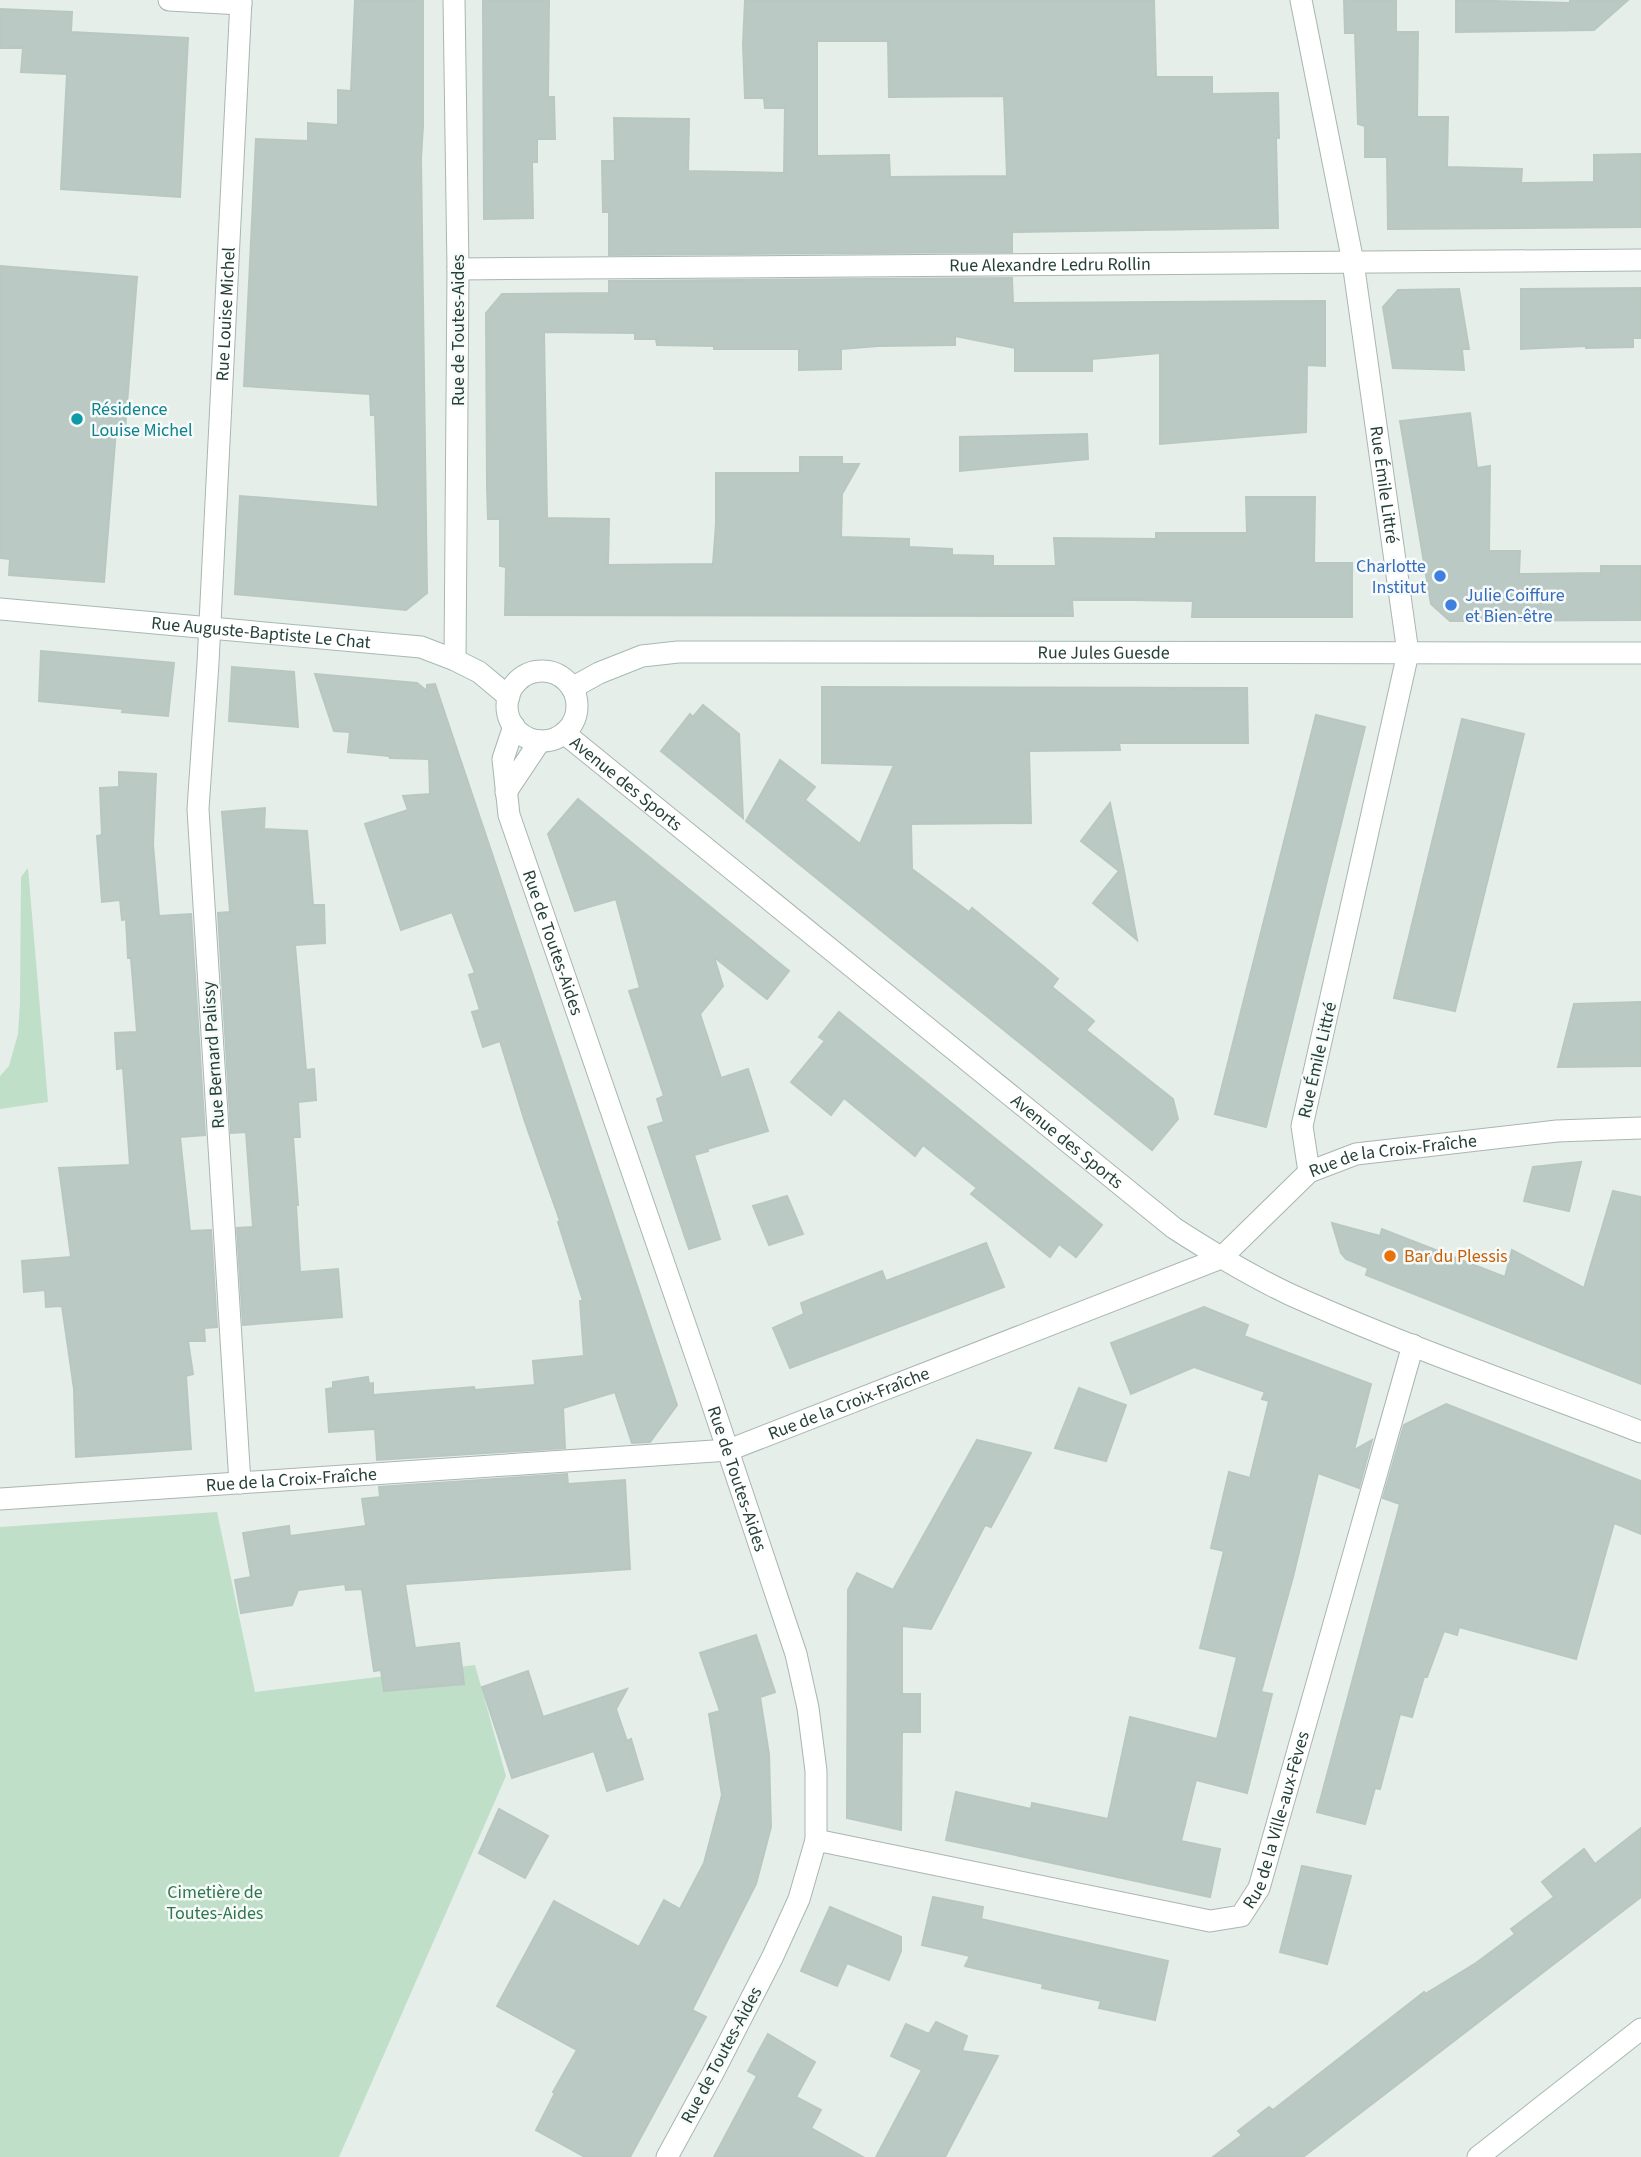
<svg xmlns="http://www.w3.org/2000/svg" width="1641" height="2157" font-family="'Source Sans 3',sans-serif">
	<style>
		.green { fill: #bfdfc8 }
		.building { fill: #bbc9c4; stroke: #b8c8c1; stroke-width: 2; fill-rule: evenodd }
		.lines { fill: none; stroke-linecap: round; stroke-linejoin: round }
		.street-casing { stroke: #a8b6b1; stroke-width: 23 }
		.secondary-casing { stroke: #a4bab2; stroke-width: 23 }
		.street { stroke: #fff; stroke-width: 21 }
		.secondary { stroke: #fff; stroke-width: 21 }
		.culture-dot { fill: #0f9aa8; stroke: #f6faf8; stroke-width: 2.5 }
		.shop-dot { fill: #3f7fe0; stroke: #f6faf8; stroke-width: 2.5 }
		.food-dot { fill: #e8710a; stroke: #f6faf8; stroke-width: 2.5 }
		.labels { text-anchor: middle; stroke-width: 5; stroke-linejoin: round; paint-order: stroke }
		.street-label { font-size: 18px; fill: #254039; stroke: #f6faf8 }
		.culture-label { font-size: 18px; fill: #0d838f; stroke: #f6faf8; text-anchor: start }
		.shop-label { font-size: 18px; fill: #366cbe; stroke: #f6faf8; text-anchor: end }
		.food-label { font-size: 18px; fill: #c56008; stroke: #f6faf8; text-anchor: start }
		.park-label { font-size: 18px; fill: #2f774c; stroke: #f6faf8 }
	</style>
	<rect width="100%" height="100%" fill="#e6eeea"/>
	<g class="green">
		<path d="M28,868L48,1102L0,1109V1076L9,1066L18,1034L20,1003L21,877Z"/>
		<path d="M217,1512L255,1692L475,1665L506,1776L339,2157H0V1527Z"/>
	</g>
	<g class="building">
		<path d="M355,0H423V126L421,158L427,593L406,610L235,594L240,496L378,507L375,415H371L370,394L244,386L256,139L308,141V123L338,125V90L351,91Z"/>
		<path d="M483,0H549L548,97H554L555,139H537V162H532L533,218L484,219Z"/>
		<path d="M745,0H1154L1156,77H1212V94L1278,93L1279,138H1276L1278,228L1012,232V252L609,255V212H603L602,161H615L614,118L689,119L688,171L784,173L785,108H765L764,98H745L743,44ZM817,41H888L889,97L1004,96L1007,176L890,177L889,155L817,156Z"/>
		<path d="M1344,0H1396V32H1418L1417,117H1448L1447,167L1522,169L1521,183L1594,182V155L1641,154V227L1388,229L1387,157H1365V126L1358,124L1355,33H1345Z"/>
		<path d="M1456,0L1570,3V0H1628L1594,30L1456,32Z"/>
		<path d="M0,9L72,12L71,32L188,38L180,197L61,189L67,74L21,72L23,48H0Z"/>
		<path d="M0,266L137,277L125,430H116L104,582L9,575L10,559L0,558Z"/>
		<path d="M1012,278L1013,303L1325,301V366L1307,365L1306,432L1160,444V353L1092,359V371H1015V348L955,336V345L878,346L841,349V369L799,370V349H714V346L657,345L656,339H635V333L544,332L547,518L609,519L608,565L713,564L716,524V473H800V457H842V464H859L842,494L841,537L909,539V547L952,549V555L993,556V566H1056L1054,538L1156,539V533H1247L1246,497H1315L1314,563H1352V617H1192L1193,601L1133,600H1072L1073,616L505,615L506,567L500,566V519H488L487,487L486,313L502,294L609,293V281Z"/>
		<path d="M1641,288V338H1633V347L1586,348V346L1521,349V289Z"/>
		<path d="M1459,289L1469,349H1462L1464,370L1393,368L1383,307L1398,290Z"/>
		<path d="M1470,413L1477,468L1490,466L1489,551H1520L1519,574L1601,573V566H1641V620L1450,621L1431,604L1400,421Z"/>
		<path d="M1087,434L1088,459L960,471V437Z"/>
		<path d="M41,651L174,663L168,716L122,712L123,709L39,701Z"/>
		<path d="M232,667L294,672L298,727L229,721Z"/>
		<path d="M315,674L417,683L427,691V685L435,684L677,1405L650,1442L632,1443L615,1392L563,1408L565,1448L377,1460L375,1429L329,1432L326,1389L333,1388V1382L368,1377L369,1384L373,1383V1395L474,1387L475,1390L535,1385L533,1361L584,1356L580,1301H583L558,1222L560,1221L525,1122L500,1041L483,1047L472,1012L480,1010L469,975L475,973L452,912L401,930L365,824L408,810L403,796L430,794L429,759L390,758L389,756L348,752L350,732L334,731Z"/>
		<path d="M822,687L1247,688L1248,743H1119L1120,750L1029,751L1031,823L911,824L912,869L969,912L972,908L1043,966L1058,979L1052,987L1094,1021L1086,1030L1173,1099L1178,1119L1152,1150L746,821L780,760L815,787L805,800L860,844L894,765L822,763Z"/>
		<path d="M703,705L739,734L743,818L661,751L690,714L693,717Z"/>
		<path d="M1316,715L1365,727L1266,1127L1215,1114Z"/>
		<path d="M1462,719L1524,734L1455,1011L1394,998Z"/>
		<path d="M119,772L156,774L153,844L159,916L191,914L205,1135L180,1137L190,1231L211,1230L217,1327L204,1328L205,1341H188L193,1374L186,1376L191,1449L76,1457L74,1389L62,1306L46,1307L45,1290L24,1292L22,1261L71,1257L59,1168L130,1165L123,1068L117,1069L115,1033L137,1032L131,958H128L126,919L122,920L120,900L102,902L97,836L102,835L100,788L119,787Z"/>
		<path d="M578,799L789,971L767,999L714,957L723,986L700,1014L721,1078L748,1069L768,1131L707,1149L708,1151L694,1155L720,1239L689,1249L648,1127L664,1122L657,1099L664,1096L629,991L640,988L616,899L575,911L548,834Z"/>
		<path d="M1110,803L1123,866L1137,940L1093,903L1119,871L1081,841Z"/>
		<path d="M265,808L264,829L307,831L313,905H324L325,943L295,945L306,1070L314,1069L316,1100L298,1102L300,1137H293L298,1205H296L300,1272L338,1269L342,1317L243,1325L237,1228L253,1227L246,1132L231,1133L218,913L230,912L222,812Z"/>
		<path d="M1641,1002V1066L1558,1067L1574,1004Z"/>
		<path d="M839,1012L1102,1225L1076,1257L1059,1244L1050,1257L971,1194L977,1188L923,1145L915,1156L844,1098L831,1115L791,1082L825,1041L819,1037Z"/>
		<path d="M1581,1162L1569,1211L1524,1201L1533,1167Z"/>
		<path d="M1613,1191L1641,1197V1384L1366,1275L1368,1268L1346,1259L1341,1253L1332,1223L1380,1236L1382,1229L1505,1277L1512,1250L1584,1288Z"/>
		<path d="M787,1196L803,1234L769,1245L753,1206Z"/>
		<path d="M986,1243L1004,1287L790,1368L773,1328L804,1314L801,1303L882,1271L886,1281Z"/>
		<path d="M1204,1307L1248,1325L1244,1336L1371,1384L1354,1450L1372,1440L1359,1488L1318,1473L1293,1577L1261,1692L1272,1694L1247,1793L1196,1780L1181,1841L1220,1849L1210,1897L946,1840L956,1792L1031,1809L1032,1803L1108,1819L1130,1717L1217,1739L1237,1657L1200,1648L1224,1551L1211,1548L1229,1472L1250,1478L1269,1401L1262,1399L1265,1392L1194,1367L1131,1394L1111,1343Z"/>
		<path d="M1079,1388L1126,1405L1106,1461L1055,1448Z"/>
		<path d="M1446,1404L1641,1481V1534L1614,1523L1576,1659L1459,1627L1457,1635L1444,1631L1427,1677H1424L1412,1717L1400,1714L1380,1789L1375,1788L1365,1824L1317,1812L1400,1504L1383,1498L1404,1425Z"/>
		<path d="M977,1440L1031,1453L991,1527L985,1525L931,1629L902,1626V1694H920V1732H902L901,1830L847,1818L848,1590L857,1573L893,1590Z"/>
		<path d="M567,1474L568,1484L625,1480L630,1569L405,1584L415,1648L459,1643L464,1684L384,1691L381,1670L374,1671L362,1589L346,1590L345,1584L298,1590L292,1605L241,1613L235,1580L251,1577L243,1533L289,1526L290,1536L366,1526L362,1499L380,1497L379,1487Z"/>
		<path d="M756,1635L775,1692L760,1697L769,1754L771,1827L756,1884L692,2010L706,2017L630,2157H585L536,2130L555,2093L553,2092L577,2050L497,2006L554,1901L639,1947L664,1900L680,1909L704,1863L722,1795L709,1714L720,1711L700,1653Z"/>
		<path d="M528,1671L543,1717L627,1689L616,1709L627,1741L631,1739L643,1779L607,1791L594,1751L512,1778L482,1687Z"/>
		<path d="M499,1809L548,1836L525,1878L479,1853Z"/>
		<path d="M1641,1828V1897L1415,2071L1303,2157H1213L1242,2135L1238,2131L1269,2107L1273,2110L1424,1992L1425,1994L1476,1963L1515,1934L1511,1929L1554,1897L1542,1882L1584,1849L1595,1864Z"/>
		<path d="M1302,1866L1351,1876L1327,1964L1280,1952Z"/>
		<path d="M933,1897L983,1907L981,1919L1168,1961L1155,2020L1099,2008L1101,2001L1042,1988L1043,1984L965,1966L970,1956L922,1945Z"/>
		<path d="M830,1907L901,1937V1951L889,1980L847,1963L837,1986L801,1971Z"/>
		<path d="M936,2022L967,2036L962,2051L998,2056L945,2157H876L922,2070L891,2056L906,2024L929,2034Z"/>
		<path d="M768,2034L815,2062L796,2097L821,2110L811,2128L863,2157H714L757,2076L748,2071Z"/>
	</g>
	<g class="lines">
		<defs>
			<g id="street">
				<path d="M169,0L241,4"/>
				<path d="M454,0L458,269L455,660"/>
				<path id="s1" d="M1301,0L1353,262L1408,653L1302,1126L1309,1172"/>
				<path id="s2" d="M458,269L1641,260"/>
				<path id="s3" d="M514,726L503,759L509,815L708,1391L796,1654L808,1708L816,1771V1840L799,1899L773,1956L713,2073L667,2157"/>
				<path id="s4" d="M564,733L1174,1228C1211,1252 1249,1275 1289,1294C1404,1346 1524,1387 1641,1432"/>
				<path d="M506,792L540,741"/>
				<path id="s5" d="M240,1483L198,809L208,663L241,0"/>
				<path id="s6" d="M0,1499L729,1450L1221,1258L1309,1172L1356,1154L1557,1131L1641,1128"/>
				<path id="s7" d="M816,1840L1210,1921L1241,1916L1259,1888L1413,1345"/>
			</g>
			<g id="secondary">
				<path id="s8" d="M0,609L421,647L455,660L479,672L509,697"/>
				<circle cx="542" cy="706" r="35"/>
				<path id="s9" d="M572,688L599,673L642,656L678,652L1641,653"/>
				<path d="M1478,2157L1641,2029"/>
			</g>
		</defs>
		<use href="#street" class="street-casing"/>
		<use href="#secondary" class="secondary-casing"/>
		<use href="#street" class="street"/>
		<use href="#secondary" class="secondary"/>
	</g>
	<circle class="culture-dot" cx="77" cy="419" r="7"/>
	<g class="shop-dot">
		<circle cx="1440" cy="576" r="7"/>
		<circle cx="1451" cy="605" r="7"/>
	</g>
	<circle class="food-dot" cx="1390" cy="1256" r="7"/>
	<g class="labels">
		<g class="street-label">
			<text dy="6" stroke="none"><textPath href="#s2" startOffset="592">Rue Alexandre Ledru Rollin</textPath></text>
			<text dy="6" stroke="none"><textPath href="#s5" startOffset="1171">Rue Louise Michel</textPath></text>
			<text transform="translate(458 330) rotate(-90)" y="6">Rue de Toutes-Aides</text>
			<text dy="6" stroke="none"><textPath href="#s1" startOffset="492">Rue Émile Littré</textPath></text>
			<text dy="6" stroke="none"><textPath href="#s8" startOffset="262">Rue Auguste-Baptiste Le Chat</textPath></text>
			<text dy="6" stroke="none"><textPath href="#s9" startOffset="539">Rue Jules Guesde</textPath></text>
			<text dy="6" stroke="none"><textPath href="#s4" startOffset="80">Avenue des Sports</textPath></text>
			<text dy="6" stroke="none"><textPath href="#s3" startOffset="226">Rue de Toutes-Aides</textPath></text>
			<text transform="translate(213 1055) rotate(-94)" y="6">Rue Bernard Palissy</text>
			<text transform="translate(1317 1060) rotate(-77)" y="6">Rue Émile Littré</text>
			<text dy="6" stroke="none"><textPath href="#s4" startOffset="648">Avenue des Sports</textPath></text>
			<text dy="6" stroke="none"><textPath href="#s6" startOffset="1468">Rue de la Croix-Fraîche</textPath></text>
			<text dy="6" stroke="none"><textPath href="#s6" startOffset="859">Rue de la Croix-Fraîche</textPath></text>
			<text dy="6" stroke="none"><textPath href="#s3" startOffset="793">Rue de Toutes-Aides</textPath></text>
			<text dy="6" stroke="none"><textPath href="#s6" startOffset="292">Rue de la Croix-Fraîche</textPath></text>
			<text dy="6" stroke="none"><textPath href="#s7" startOffset="537">Rue de la Ville-aux-Fèves</textPath></text>
			<text transform="translate(721 2055) rotate(-62)" y="6">Rue de Toutes-Aides</text>
		</g>
		<g class="culture-label">
			<text x="91" y="415">Résidence<tspan x="91" dy="21">Louise Michel</tspan></text>
		</g>
		<g class="shop-label">
			<text x="1426" y="572">Charlotte<tspan x="1426" dy="21">Institut</tspan></text>
			<text x="1465" y="601" text-anchor="start">Julie Coiffure<tspan x="1465" dy="21">et Bien-être</tspan></text>
		</g>
		<g class="food-label">
			<text x="1404" y="1262">Bar du Plessis</text>
		</g>
		<g class="park-label">
			<text x="215" y="1898">Cimetière de<tspan x="215" dy="21">Toutes-Aides</tspan></text>
		</g>
	</g>
</svg>
